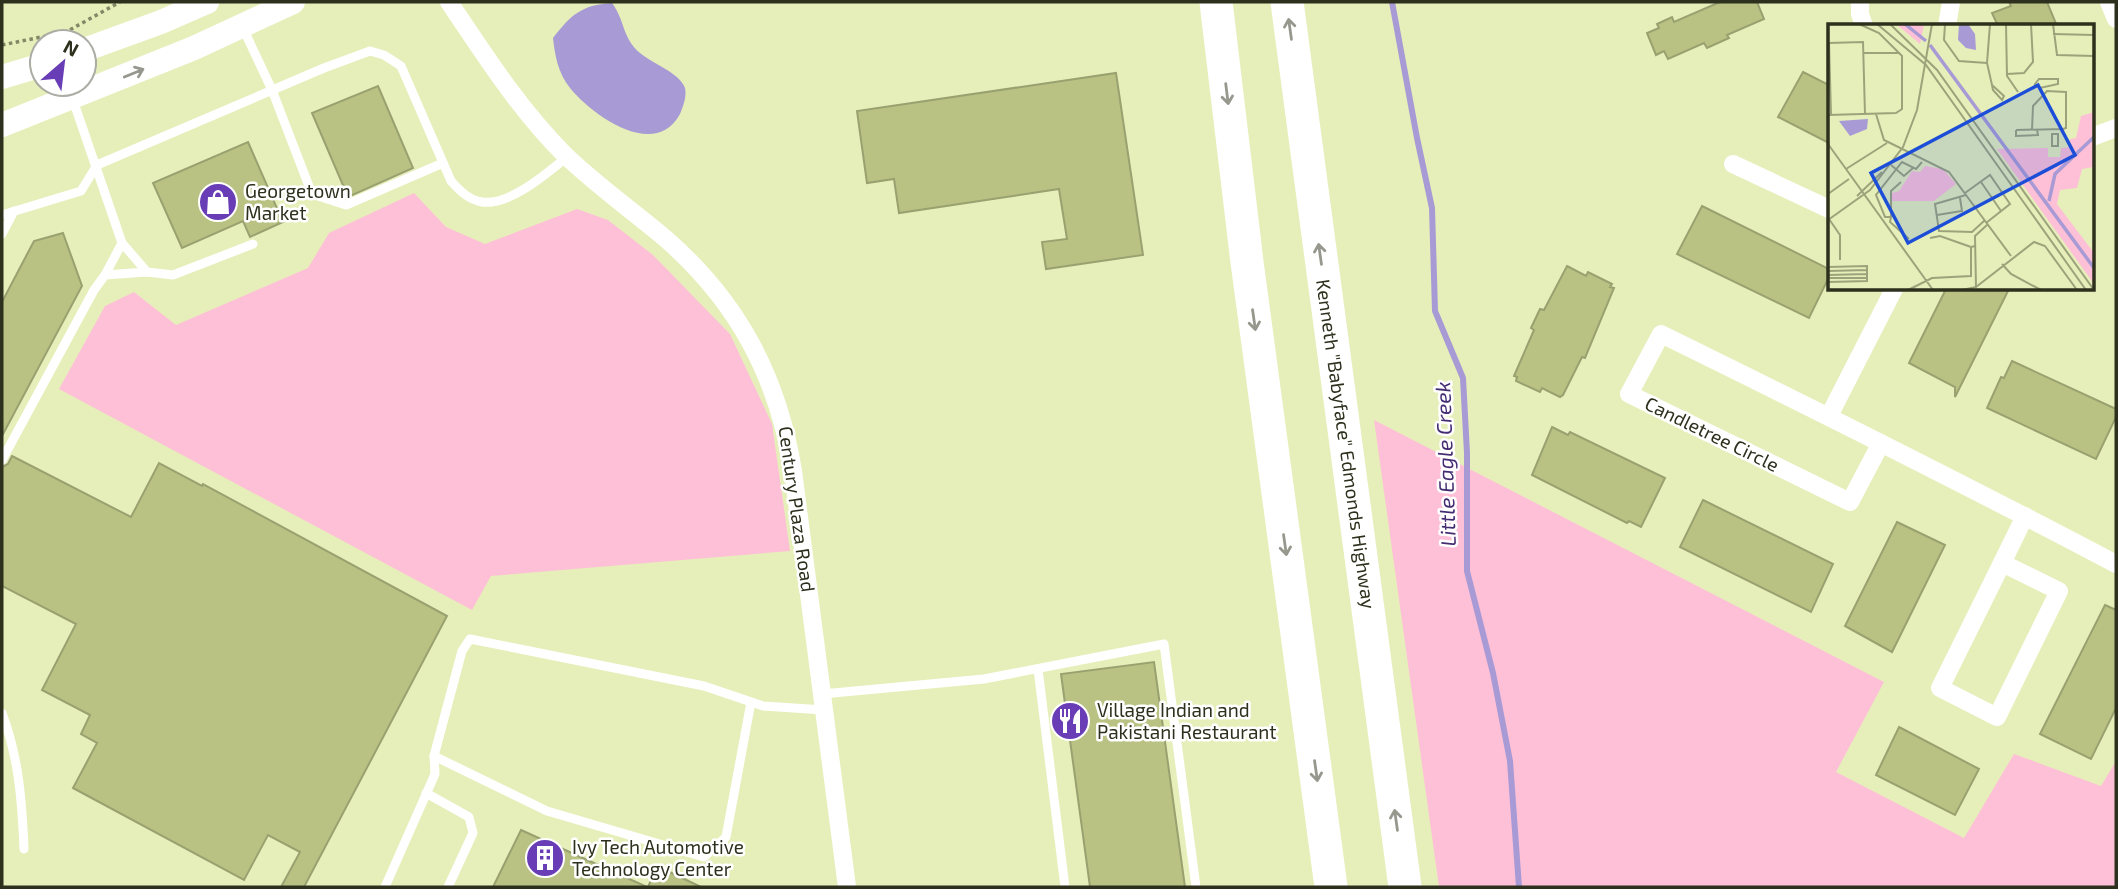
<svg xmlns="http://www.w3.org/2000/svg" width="2118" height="889" font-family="'Exo 2',sans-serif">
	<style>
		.green { fill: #fec0d6 }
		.water { fill: #a89ad5 }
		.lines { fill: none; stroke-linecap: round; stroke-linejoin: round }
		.stream { stroke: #a89ad5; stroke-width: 6 }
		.building { fill: #b9c283; stroke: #9aa170; stroke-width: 2 }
		.path { stroke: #838966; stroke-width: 3.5; stroke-dasharray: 3.5 3.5; stroke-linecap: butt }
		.lane { stroke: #fff; stroke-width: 9 }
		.street { stroke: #fff; stroke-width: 18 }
		.secondary { stroke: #fff; stroke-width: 24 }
		.highway { stroke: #fff; stroke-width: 33 }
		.oneway { stroke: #96988e }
		.labels { text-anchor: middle; stroke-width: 5; stroke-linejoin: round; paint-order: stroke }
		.poi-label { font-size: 19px; fill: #2d301c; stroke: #fff; text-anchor: start }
		.street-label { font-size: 19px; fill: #2d301c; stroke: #fff }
		.water-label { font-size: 21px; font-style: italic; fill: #432c71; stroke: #fff }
		.inset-river { fill: none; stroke: #a89ad5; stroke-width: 3.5 }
		.inset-road { fill: none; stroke: #9ca37b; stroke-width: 2 }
		.view { fill: #1d4ed8; fill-opacity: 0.15; stroke: #1d4ed8; stroke-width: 3.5 }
		.inset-edge { fill: none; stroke: #2d301c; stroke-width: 3.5 }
	</style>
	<rect width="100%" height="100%" fill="#e6efba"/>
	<g class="green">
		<path d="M414,193L446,227L485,244L577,209L608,220L653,255L730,334L772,424L790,551L491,576L472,610L59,389L105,306L134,292L176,325L308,268L329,233Z"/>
		<path d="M1374,420L1884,682L1836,772L1964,838L2014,754L2101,786L2116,761V887H1439Z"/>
	</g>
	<path class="water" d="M612,3C625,20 622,38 640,53C653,64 680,73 685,88C687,96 683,107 680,114C655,160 593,116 570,88C558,73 555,56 553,38C571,15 581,5 612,3Z"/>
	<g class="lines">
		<path class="stream" d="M1392,2L1417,138L1432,208L1435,311L1463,378L1467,453V571L1493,673L1510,761L1519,887"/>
	</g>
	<g class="building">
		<path d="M1720,2H1757L1764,19L1727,35L1729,38L1707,48L1704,43L1668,59L1664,51L1656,55L1647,33L1659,28L1657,24L1672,17L1674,22Z"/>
		<path d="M2009,2H2047L2057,26H1998L1992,13L2011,6Z"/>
		<path d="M1803,72L1829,85V143L1778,117Z"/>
		<path d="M1116,73L1143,255L1046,269L1042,242L1067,239L1059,189L899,213L894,179L867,183L857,111Z"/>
		<path d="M378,86L413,168L348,197L312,113Z"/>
		<path d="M248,142L283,222L250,237L243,221L182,248L153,183Z"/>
		<path d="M1702,206L1829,269V277L1809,318L1677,254Z"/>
		<path d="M63,233L82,286L2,436V302L34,241Z"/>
		<path d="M1567,266L1586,276L1588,272L1612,284L1610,287L1614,288L1585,358L1582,357L1563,395L1560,397L1542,388L1540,392L1516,381L1517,377L1514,376L1534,330L1531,328L1540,309L1544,310Z"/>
		<path d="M1946,289H2009L1955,397V387L1909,363Z"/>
		<path d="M2012,361L2116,409V417L2096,459L1987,408L2001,377L2004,378Z"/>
		<path d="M1552,427L1568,435L1570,432L1665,478L1641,527L1629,521L1627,523L1532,475Z"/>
		<path d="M12,456L131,517L159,463L202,486L203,484L447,616L304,887H281L300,852L268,835L244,880L73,788L97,743L81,734L90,715L42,690L76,624L2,586V467L8,464Z"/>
		<path d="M1703,500L1833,564L1811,612L1680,547Z"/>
		<path d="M1897,522L1945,545L1892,652L1845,626Z"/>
		<path d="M2105,605L2116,610V708L2091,759L2040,734Z"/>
		<path d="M1154,662L1185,887H1090L1061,674Z"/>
		<path d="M1899,727L1979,769L1955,815L1876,775Z"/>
		<path d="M521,830L647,887H493Z"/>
		<path d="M657,866L701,887H648Z"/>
	</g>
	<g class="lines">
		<path class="path" d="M2,45L66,32L120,2"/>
		<g class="lane">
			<path d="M243,28L272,90L312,194L346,205L443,163"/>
			<path d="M73,100L122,243L105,275"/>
			<path d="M2,215L81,191L97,165L324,68L370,51L384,55L401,66L451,181C460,191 469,200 482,202C510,206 547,173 567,157"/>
			<path d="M2,234L14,211"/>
			<path d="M122,243L147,272"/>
			<path d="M2,460L94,290L105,275L147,272L173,275L253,244"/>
			<path d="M1038,669L1065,887"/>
			<path d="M822,694L984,679L1164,644L1196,887"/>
			<path d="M2,713C19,758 22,802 24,849"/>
			<path d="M434,756L547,811L704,857L726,837L751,702"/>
			<path d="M426,793L469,817L473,833L448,887"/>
			<path d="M385,887L435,774L434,756L462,651L470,639L704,686L763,706L824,710"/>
		</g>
		<g class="street">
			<path d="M449,2C484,54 519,109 564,154C596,185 633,211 666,239C738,302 778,377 793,471L847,887"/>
			<path d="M1860,2V14L1864,26"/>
			<path d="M2109,2L2116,19"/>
			<path d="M1947,26L1951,2"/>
			<path d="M2092,137L2116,128"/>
			<path d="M1733,164L1829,209"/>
			<path d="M1829,416L1894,289"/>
			<path d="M1881,443L1850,502L1629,394L1661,334C1814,409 1966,485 2116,564"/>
			<path d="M2002,563L2059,591L1997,717L1940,688Z"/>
			<path d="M2002,563L2025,516"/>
		</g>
		<g class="secondary">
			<path d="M84,50L161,22L207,2"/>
			<path d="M2,77L42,65"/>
			<path d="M2,125L194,48L293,2"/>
		</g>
		<g class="highway">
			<path d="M1216,2L1247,262L1331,887"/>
			<path d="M1287,2L1405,887"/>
		</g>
	</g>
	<defs><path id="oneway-shaft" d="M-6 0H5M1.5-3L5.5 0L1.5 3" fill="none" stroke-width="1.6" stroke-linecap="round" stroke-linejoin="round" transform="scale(1.75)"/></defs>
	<g class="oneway">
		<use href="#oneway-shaft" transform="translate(1290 29) rotate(-98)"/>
		<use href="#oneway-shaft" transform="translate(134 73) rotate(-22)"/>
		<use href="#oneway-shaft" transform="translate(1227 94) rotate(83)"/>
		<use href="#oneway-shaft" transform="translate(1320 254) rotate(-98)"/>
		<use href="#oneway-shaft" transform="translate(1254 320) rotate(82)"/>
		<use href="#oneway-shaft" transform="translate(1285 545) rotate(82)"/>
		<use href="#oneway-shaft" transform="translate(1316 771) rotate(82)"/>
		<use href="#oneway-shaft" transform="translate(1396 820) rotate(-98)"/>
	</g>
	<defs>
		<symbol id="shop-disc" viewBox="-11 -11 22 22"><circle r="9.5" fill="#683db5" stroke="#fff"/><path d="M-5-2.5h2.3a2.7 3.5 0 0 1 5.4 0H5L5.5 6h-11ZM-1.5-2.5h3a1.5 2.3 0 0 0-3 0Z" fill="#fff"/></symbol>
		<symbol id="restaurant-disc" viewBox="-11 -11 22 22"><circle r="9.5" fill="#683db5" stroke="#fff"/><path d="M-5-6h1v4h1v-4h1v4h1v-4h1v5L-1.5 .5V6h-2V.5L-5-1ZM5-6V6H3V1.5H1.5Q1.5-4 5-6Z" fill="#fff"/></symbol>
		<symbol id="building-disc" viewBox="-11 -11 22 22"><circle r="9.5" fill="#683db5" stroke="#fff"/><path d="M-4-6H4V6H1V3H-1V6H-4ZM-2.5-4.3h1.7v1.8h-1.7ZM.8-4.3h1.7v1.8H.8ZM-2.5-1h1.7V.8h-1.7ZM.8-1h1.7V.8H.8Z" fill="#fff"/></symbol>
	</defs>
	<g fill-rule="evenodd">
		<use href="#shop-disc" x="196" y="180" width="44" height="44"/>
		<use href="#restaurant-disc" x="1048" y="699" width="44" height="44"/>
		<use href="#building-disc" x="523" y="836" width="44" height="44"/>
	</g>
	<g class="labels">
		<g class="poi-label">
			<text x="245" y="198">Georgetown<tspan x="245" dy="22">Market</tspan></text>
			<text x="1097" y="717">Village Indian and<tspan x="1097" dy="22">Pakistani Restaurant</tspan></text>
			<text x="572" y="854">Ivy Tech Automotive<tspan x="572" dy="22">Technology Center</tspan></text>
		</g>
		<g class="street-label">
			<text transform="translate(1712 434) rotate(26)" y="7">Candletree Circle</text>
			<text transform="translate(1346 444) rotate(82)" y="7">Kenneth "Babyface" Edmonds Highway</text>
			<text transform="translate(797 509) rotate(82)" y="7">Century Plaza Road</text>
		</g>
		<g class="water-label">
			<text transform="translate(1446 464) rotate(-92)" y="7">Little Eagle Creek</text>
		</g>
	</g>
	<g transform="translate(1828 24)">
		<rect width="266" height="266" fill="#e6efba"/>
		<path d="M68,0H96L92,20ZM266,88V143L254,145L249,164L232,166L229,180L266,229V260L169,125L220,124V133H232L233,124L241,123L242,115L248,114L253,92ZM97,142L115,145L128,160L106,177H64V169L71,167L84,147L92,148Z" fill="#fec0d6"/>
		<path d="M131,0H140L147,10L148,26L138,24L130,16ZM40,95L39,105L22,112L11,97Z" fill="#a89ad5"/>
		<path class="inset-river" d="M77,0L98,17M102,21L266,244M221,177L227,150L266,113"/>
		<path class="inset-road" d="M49,0L98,41L258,266M62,0L109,46L266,266M117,0L116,16L131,37L159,39M162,0L159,39L164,61M178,0L179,52L190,68M225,0L229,31L266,32M225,10L266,11M36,29H72M179,50L196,49L205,38L203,0M211,55H230V60L212,64L207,60ZM164,61L176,72L174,76L165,66ZM3,90L1,19L35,18L37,90M48,90L56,116L121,148L183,232M0,91L68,89L74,85V32L51,9L31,0M188,106L235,105L238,104V68L219,67L205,82L204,106M188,106V112L210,111L209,106M224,110H230V122H224ZM0,120L105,266M63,141L76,152L85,144M18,145L59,119M153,158L173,187M137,169L162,151L182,180L158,199M0,170L21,155M138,171L107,180L111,207L144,208L156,197M29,172L54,148M109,191L134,187L132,174M63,193V167L73,158M1,195L12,211V236M0,196L42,166L75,123L89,86L104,0M102,214L112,212L143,223M81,215L62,198L63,193H57L48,171L74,138L88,145L94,138M174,240L183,250L213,266M0,243L39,242V257L0,258M0,247L39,246M0,251L39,250M0,254H39M148,263L206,218L217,222L249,266M80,266L104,254L143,252V223L147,222M134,266L148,263L147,212L159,201"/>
		<path class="view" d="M210,61L247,131L80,219L43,149Z"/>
		<rect width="266" height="266" class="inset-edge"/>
	</g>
	<rect width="2118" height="889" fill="none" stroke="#2d301c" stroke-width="7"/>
	<g transform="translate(63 63) rotate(28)"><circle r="33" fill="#ffffff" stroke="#abaca4" stroke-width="2"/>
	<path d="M0-5L12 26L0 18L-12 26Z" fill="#683db5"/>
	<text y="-10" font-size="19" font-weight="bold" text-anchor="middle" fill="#2d301c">N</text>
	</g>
</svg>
